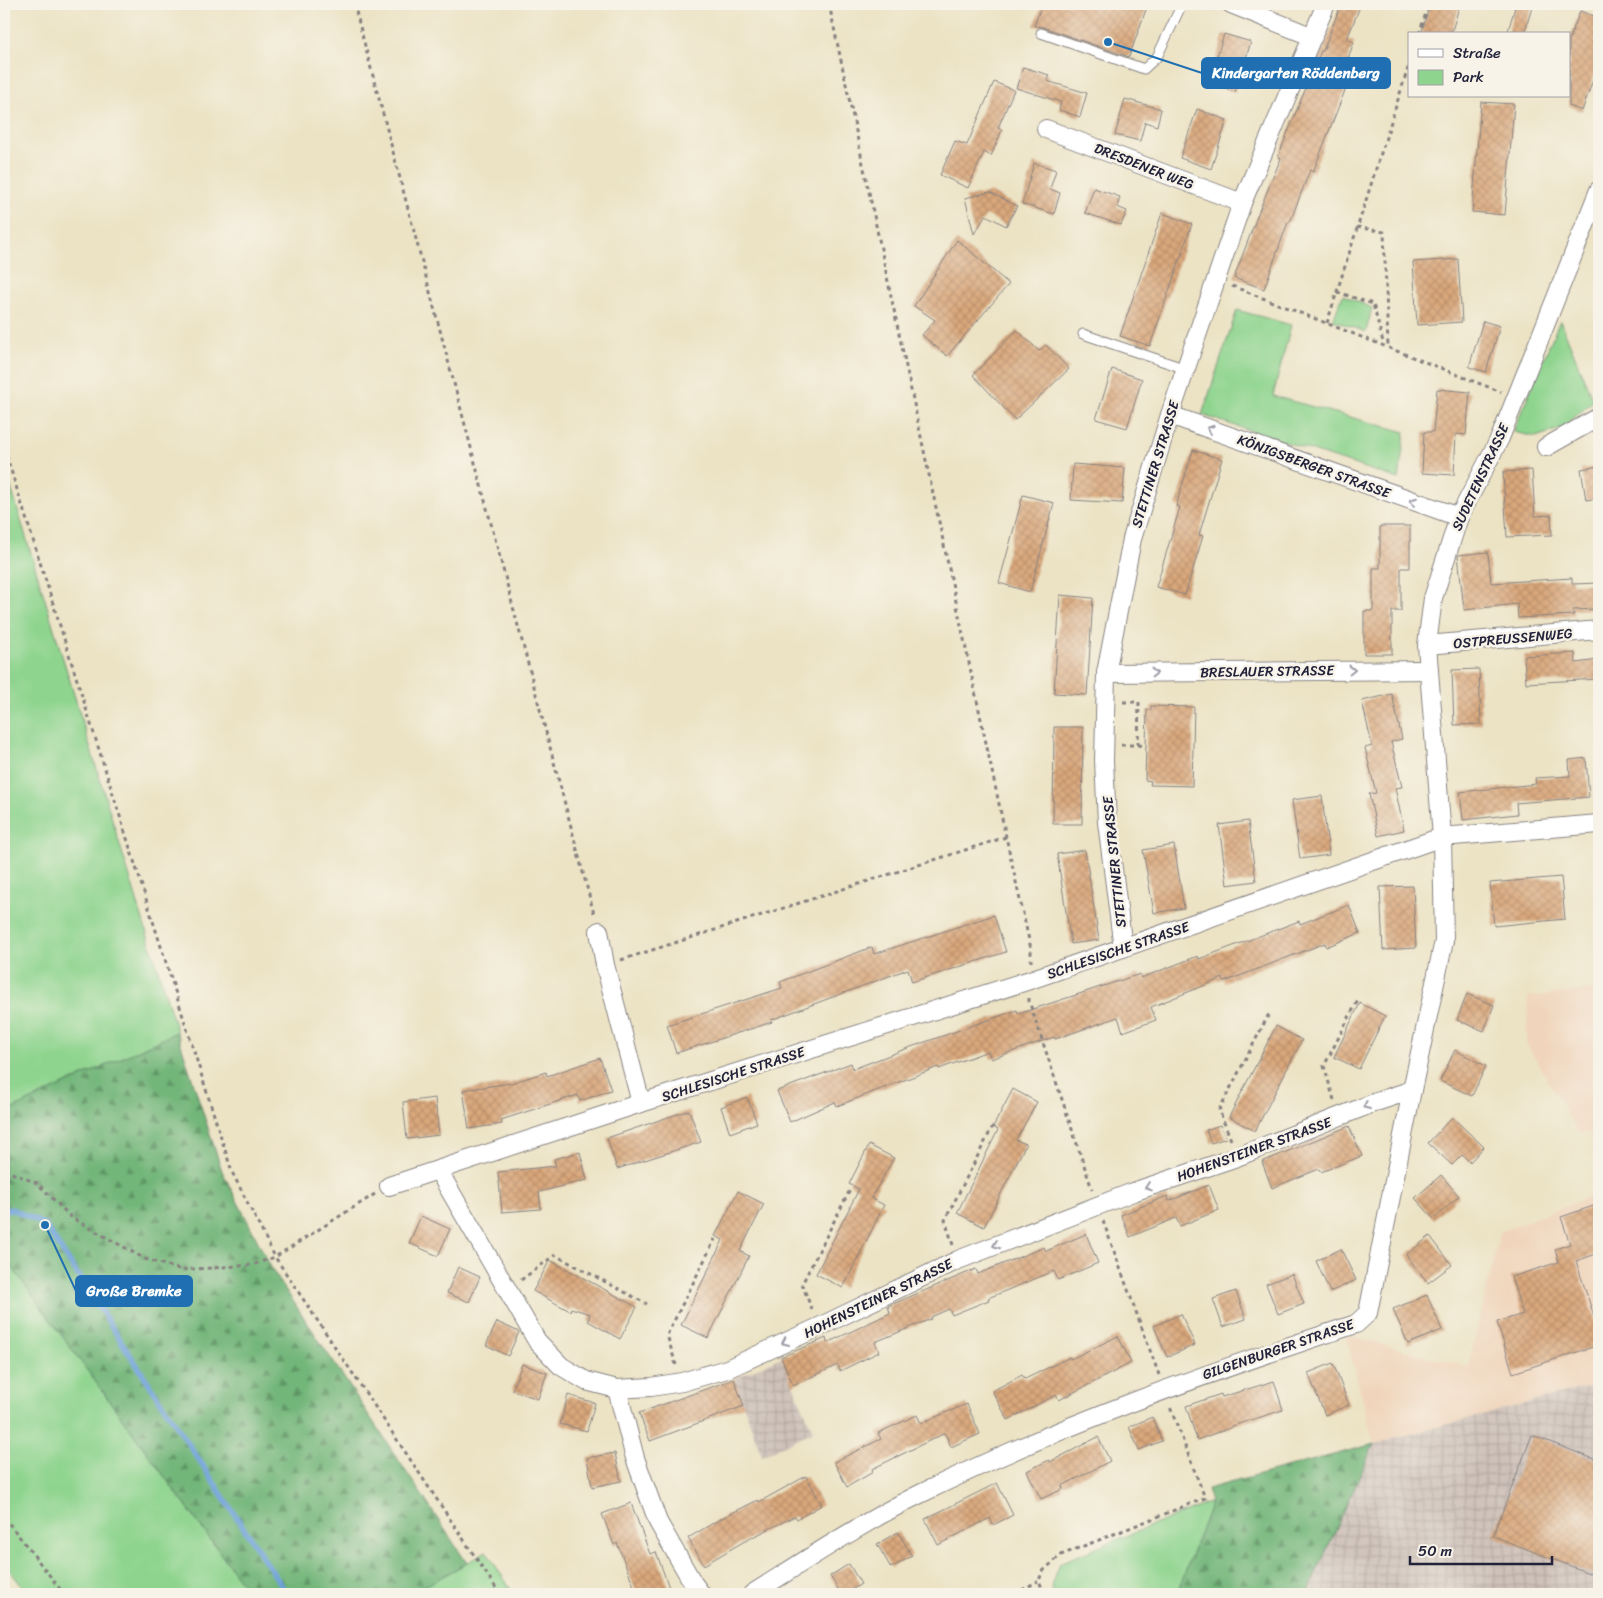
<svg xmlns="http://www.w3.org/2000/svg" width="1603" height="1598" font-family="Sriracha,sans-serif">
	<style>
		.built { fill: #f0d5bc }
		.industrial { fill: url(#industrial-grid) }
		.green { fill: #8ed48e; stroke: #587b64 }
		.forest { fill: url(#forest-firs); stroke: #4a6c5a }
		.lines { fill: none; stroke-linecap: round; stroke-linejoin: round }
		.stream { stroke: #6da1d9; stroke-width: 5.5 }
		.building { fill: url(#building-cross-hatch) }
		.lane-casing { stroke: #878280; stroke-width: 11 }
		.street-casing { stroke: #878280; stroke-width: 20 }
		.path { stroke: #878280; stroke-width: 3; stroke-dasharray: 4 4; stroke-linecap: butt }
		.lane { stroke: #fff; stroke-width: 9 }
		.street { stroke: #fff; stroke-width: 18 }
		.oneway { stroke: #9c9ca7 }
		.labels { text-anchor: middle; stroke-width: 5; stroke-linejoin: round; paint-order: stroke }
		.street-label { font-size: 14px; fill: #22223b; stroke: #f7f3e8 }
		.leader { fill: none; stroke: #1f6fb2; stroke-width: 2 }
		.callout-dot { fill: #1f6fb2; stroke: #f7f3e8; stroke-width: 2 }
		.callout { fill: #1f6fb2; stroke: #1f6fb2; stroke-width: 2 }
		.callout-label { font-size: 15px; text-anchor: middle; font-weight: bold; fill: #fff }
	</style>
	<defs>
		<pattern id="industrial-grid" width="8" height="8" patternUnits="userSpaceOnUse" patternTransform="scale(1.25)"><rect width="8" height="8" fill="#cec1b9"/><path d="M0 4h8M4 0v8" fill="none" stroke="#b1a6a0"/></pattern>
		<pattern id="forest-firs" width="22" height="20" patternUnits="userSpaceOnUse" patternTransform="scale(1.25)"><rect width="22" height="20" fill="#72b679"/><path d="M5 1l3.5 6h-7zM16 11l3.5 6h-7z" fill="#5d9464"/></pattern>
		<pattern id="building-cross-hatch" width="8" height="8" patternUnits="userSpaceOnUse" patternTransform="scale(1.25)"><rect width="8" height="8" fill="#d9a77b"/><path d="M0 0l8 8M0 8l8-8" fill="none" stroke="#ba8f6b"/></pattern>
	</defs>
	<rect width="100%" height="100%" fill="#f7f3e8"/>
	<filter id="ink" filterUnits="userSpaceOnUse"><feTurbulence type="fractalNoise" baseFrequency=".02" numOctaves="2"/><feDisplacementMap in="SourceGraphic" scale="10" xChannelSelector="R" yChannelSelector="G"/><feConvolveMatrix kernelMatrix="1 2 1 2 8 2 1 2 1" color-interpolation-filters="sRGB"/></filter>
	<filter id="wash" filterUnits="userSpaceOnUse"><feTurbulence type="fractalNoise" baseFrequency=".0096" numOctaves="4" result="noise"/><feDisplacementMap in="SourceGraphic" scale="20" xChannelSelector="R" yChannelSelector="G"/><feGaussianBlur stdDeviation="1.12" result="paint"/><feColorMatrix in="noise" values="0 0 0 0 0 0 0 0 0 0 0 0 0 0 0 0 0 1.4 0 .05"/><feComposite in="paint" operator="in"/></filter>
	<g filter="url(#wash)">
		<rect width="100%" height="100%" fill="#ece3c5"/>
		<g class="built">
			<path d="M1599,989V1133L1578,1132L1526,1043L1528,997Z"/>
			<path d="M1599,1193V1384L1374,1444L1346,1335L1468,1367L1500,1232Z"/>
		</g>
		<g class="industrial">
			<path d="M781,1357L813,1431L762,1456L734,1379Z"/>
			<path d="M1599,1384V1594H1307L1374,1444Z"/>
		</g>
		<g class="green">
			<path d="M1343,295L1372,308L1366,332L1333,320Z"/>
			<path d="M1237,310L1291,325L1273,396L1405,432L1399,479L1202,415Z"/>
			<path d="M1560,320L1593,401L1562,428L1536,437L1513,432Z"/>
			<path d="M4,465L177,1032L4,1113Z"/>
			<path d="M4,1256L250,1594H28L4,1563Z"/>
			<path d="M1211,1502L1177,1594H1053L1051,1587L1059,1563Z"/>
			<path d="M486,1551L514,1594H410L467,1563Z"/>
		</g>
		<g class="forest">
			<path d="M177,1032L222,1171L273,1271L467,1563L410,1594H250L4,1256V1113Z"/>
			<path d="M1374,1444L1307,1594H1177L1211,1502L1207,1489Z"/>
		</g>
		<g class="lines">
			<path class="stream" d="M4,1210L12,1209L45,1225L287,1594"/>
		</g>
		<g id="blocks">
			<g class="building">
				<path d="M1042,4H1148L1129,57L1043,27L1034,26Z"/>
				<path d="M1341,4H1361L1347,39L1354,42L1347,61L1355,65L1313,172L1310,170L1290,222H1288L1264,289L1234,278L1259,211L1281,158L1278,157L1292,122L1321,51H1323Z"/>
				<path d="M1430,4H1460L1451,34H1421Z"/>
				<path d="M1516,4H1533L1524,34H1507Z"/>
				<path d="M1580,11L1599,18V63L1582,111L1569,106V40Z"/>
				<path d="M1224,34L1251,42L1235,92L1208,84Z"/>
				<path d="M1023,67L1049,75L1047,81L1087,93L1080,117L1059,110L1061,102L1016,88Z"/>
				<path d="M994,82L1014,90L998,128L1002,130L991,156L984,152L968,188L940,175L955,141L967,145Z"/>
				<path d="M1125,99L1161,109L1157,126L1145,122L1140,141L1115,135Z"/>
				<path d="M1481,102L1514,104L1505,215L1472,212Z"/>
				<path d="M1197,109L1227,120L1211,169L1180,158Z"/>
				<path d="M1034,163L1056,170L1050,189L1060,193L1054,214L1022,204Z"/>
				<path d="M1094,188L1120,197L1117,207L1127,211L1121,225L1085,213Z"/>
				<path d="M990,192L1017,206L1006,226L986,215L974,234L965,198Z"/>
				<path d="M1162,213L1192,224L1150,346L1120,336Z"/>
				<path d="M957,240L1009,284L947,356L922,335L935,320L914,306Z"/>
				<path d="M1458,259L1462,322L1417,325L1413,262Z"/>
				<path d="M1483,321L1500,326L1486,372L1469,367Z"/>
				<path d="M1017,330L1039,351L1046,345L1069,369L1015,420L973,375Z"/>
				<path d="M1112,369L1142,379L1127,428L1096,419Z"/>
				<path d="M1437,389L1470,392L1466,435L1456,434L1454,475L1422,473L1424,432H1433Z"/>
				<path d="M1193,450L1222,459L1199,535L1203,536L1185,595L1156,587L1180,507L1176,506Z"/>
				<path d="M1073,464L1125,468L1122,503L1071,500Z"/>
				<path d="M1599,466V498L1586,500L1581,469Z"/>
				<path d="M1532,470L1535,516L1551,515L1552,535L1507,537L1503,472Z"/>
				<path d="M1023,495L1054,503L1030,592L999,583Z"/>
				<path d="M1380,526H1410V568H1401V611H1392V654H1364V611H1373V568H1380Z"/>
				<path d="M1488,552L1491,583L1572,578V584L1599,583V609L1573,610L1574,615L1518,618L1517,604L1464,610L1458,555Z"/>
				<path d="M1060,595L1093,598L1087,695L1054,693Z"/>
				<path d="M1575,653L1576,663L1599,660V679L1526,683L1524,656Z"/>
				<path d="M1479,669L1481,724L1454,725L1452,670Z"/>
				<path d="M1392,694L1402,739L1391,742L1402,787L1395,788L1404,830L1378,836L1369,794L1376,793L1365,748L1372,746L1362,701Z"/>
				<path d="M1151,706L1194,707L1192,786L1150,785L1151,781L1145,780L1147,710H1151Z"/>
				<path d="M1054,727H1083L1082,824H1053Z"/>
				<path d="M1586,758L1589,797L1516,803L1517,814L1463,820L1460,792L1536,784L1535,778L1570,776L1569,760Z"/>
				<path d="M1322,796L1329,855L1300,859L1292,800Z"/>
				<path d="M1248,821L1256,881L1227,885L1219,825Z"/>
				<path d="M1174,845L1184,908L1154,913L1143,850Z"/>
				<path d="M1085,850L1099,940L1071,944L1057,854Z"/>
				<path d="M1561,877L1565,919L1494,926L1490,883Z"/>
				<path d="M1413,886L1416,948L1383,950L1380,887Z"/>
				<path d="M1349,905L1360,933L1326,947L1325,943L1224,982L1223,978L1151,1007L1156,1020L1123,1032L1118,1017L1055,1039L1054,1037L991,1059L988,1051L939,1069L938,1067L837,1106L835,1102L790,1122L777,1091L851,1063L853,1069L908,1048L1017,1010L1018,1014L1140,974L1141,978L1198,956L1199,959L1299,921L1300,924Z"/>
				<path d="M994,915L1006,952L912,982L908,969L771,1020L772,1022L676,1053L667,1025L782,988L780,982L872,947L874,954Z"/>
				<path d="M1467,994L1494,1005L1484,1031L1457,1020Z"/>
				<path d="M1360,1003L1385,1016L1359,1069L1334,1057Z"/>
				<path d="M1276,1026L1302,1040L1255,1131L1229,1117Z"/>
				<path d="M1455,1050L1486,1066L1472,1096L1440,1081Z"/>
				<path d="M600,1058L611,1090L580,1101L578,1095L501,1120L502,1124L469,1129L463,1090L511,1083L546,1072L547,1076Z"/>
				<path d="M1013,1089L1037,1102L1016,1140L1026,1144L984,1227L957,1213L998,1130L993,1127Z"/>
				<path d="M747,1097L757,1123L730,1133L721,1107Z"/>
				<path d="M435,1098L439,1135L407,1139L403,1102Z"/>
				<path d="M689,1110L701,1142L617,1169L607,1138Z"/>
				<path d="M1452,1117L1484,1147L1470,1162L1462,1155L1452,1165L1428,1143Z"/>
				<path d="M1220,1125L1226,1138L1211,1143L1206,1130Z"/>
				<path d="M1349,1126L1362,1156L1321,1172L1319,1169L1272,1188L1262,1162Z"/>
				<path d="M869,1145L894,1158L871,1198L884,1205L843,1288L816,1274L859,1189L849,1184Z"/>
				<path d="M580,1152L587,1180L539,1192L541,1209L502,1212L498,1172L556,1166L554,1159Z"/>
				<path d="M1441,1175L1459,1196L1434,1219L1415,1198Z"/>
				<path d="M1209,1185L1219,1210L1180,1226L1176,1218L1130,1237L1121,1215L1167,1196L1169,1201Z"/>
				<path d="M738,1191L764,1204L740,1251L749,1256L708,1338L681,1325L723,1240L715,1236Z"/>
				<path d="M1599,1204V1253L1576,1261L1599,1332V1345L1513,1373L1497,1322L1523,1314L1511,1277L1559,1262L1555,1249L1570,1244L1561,1217Z"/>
				<path d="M421,1216L450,1229L438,1256L409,1243Z"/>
				<path d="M1086,1234L1098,1263L1058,1280L1054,1271L988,1298L989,1300L952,1315L949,1309L931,1317V1319L875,1342L879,1352L840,1371L838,1365L793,1385L781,1357L826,1338L827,1343L890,1313L888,1306L976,1269L978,1274L1044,1247L1046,1251Z"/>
				<path d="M1430,1236L1452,1265L1428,1283L1406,1255Z"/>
				<path d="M1341,1249L1356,1280L1330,1292L1316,1261Z"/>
				<path d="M550,1260L637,1307L620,1339L588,1321L590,1314L571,1308L570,1311L533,1291Z"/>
				<path d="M458,1267L480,1277L469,1302L447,1293Z"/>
				<path d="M1292,1274L1304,1304L1278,1314L1266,1284Z"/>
				<path d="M1236,1291L1246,1319L1223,1327L1213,1299Z"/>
				<path d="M1427,1295L1442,1330L1408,1344L1393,1309Z"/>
				<path d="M1181,1314L1195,1345L1167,1357L1154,1326Z"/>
				<path d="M497,1322L519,1332L508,1356L486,1345Z"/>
				<path d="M1118,1336L1131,1363L1059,1400L1056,1395L1008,1420L992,1391L1022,1375L1025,1379L1070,1357L1071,1359Z"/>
				<path d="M1333,1363L1349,1405L1325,1415L1308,1373Z"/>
				<path d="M522,1364L547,1373L538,1399L512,1390Z"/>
				<path d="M734,1379L744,1406L650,1441L639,1413Z"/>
				<path d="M1274,1381L1283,1410L1232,1426V1427L1197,1440L1186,1406L1221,1394L1222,1397Z"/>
				<path d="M568,1395L595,1403L587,1431L560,1424Z"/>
				<path d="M967,1404L980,1434L951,1447L945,1433L872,1469L873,1472L847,1487L834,1462L881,1439L878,1433L917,1415L921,1423Z"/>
				<path d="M1152,1417L1162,1441L1139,1450L1129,1427Z"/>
				<path d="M1532,1435L1599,1461V1577L1493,1536Z"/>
				<path d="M1098,1437L1110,1461L1062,1486L1063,1489L1041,1499L1027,1471L1049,1460L1050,1462Z"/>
				<path d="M615,1453L621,1481L592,1487L587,1458Z"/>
				<path d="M806,1476L822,1505L797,1519L795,1516L743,1542L704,1565L688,1538L720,1519L758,1500L759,1502Z"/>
				<path d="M997,1483L1013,1515L993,1525L990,1518L938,1545L925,1519Z"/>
				<path d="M631,1503L650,1554L656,1552L670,1590L659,1594H637L617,1543L614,1545L602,1514Z"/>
				<path d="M898,1532L912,1556L891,1568L877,1544Z"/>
				<path d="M849,1564L861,1584L845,1594H841L830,1576Z"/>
			</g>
		</g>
	</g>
	<g filter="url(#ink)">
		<use href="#blocks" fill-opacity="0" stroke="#878280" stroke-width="1"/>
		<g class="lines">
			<defs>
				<g id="lane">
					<path d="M1041,33L1144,69L1157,57L1182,4"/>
					<path d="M1083,334L1186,369"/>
				</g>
				<g id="street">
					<path d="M1231,4L1313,37"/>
					<path d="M1046,129L1242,203"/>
					<path d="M1170,415L1459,517"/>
					<path d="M1546,447L1599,417"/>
					<path d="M1427,645L1599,630"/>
					<path d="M1106,673L1429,670"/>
					<path d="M599,931L605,965L641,1103"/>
					<path d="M1123,948L1107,822L1104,761L1106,673L1132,539L1170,415L1242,203L1326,4"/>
					<path d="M438,1170L537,1341L561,1366L586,1381L617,1389L651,1387L682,1382L727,1369L819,1327L958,1260L1133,1192L1237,1157L1376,1102L1412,1090"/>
					<path d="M389,1186L641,1103L1030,980L1442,837L1599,824"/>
					<path d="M617,1389L635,1458L658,1522L693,1583L701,1594"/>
					<path d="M752,1594C806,1560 860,1524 918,1495C1059,1425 1207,1373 1356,1324L1368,1313L1412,1090L1444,941L1442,837L1427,645L1433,598L1459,517L1500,438L1599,190"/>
				</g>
			</defs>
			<use href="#lane" class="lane-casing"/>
			<use href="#street" class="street-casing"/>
			<g class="path">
				<path d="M354,4L594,914"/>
				<path d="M829,4L1006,837L1031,949V962"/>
				<path d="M1419,34L1429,4"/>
				<path d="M1357,227L1384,232L1388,347"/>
				<path d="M1232,286L1501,392"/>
				<path d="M1337,292L1373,304L1383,342"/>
				<path d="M1327,323L1409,65"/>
				<path d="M4,448L232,1172L275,1257L252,1265L182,1270L145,1259L72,1218L37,1183L4,1170"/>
				<path d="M1121,745H1138L1139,702H1123"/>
				<path d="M1138,745L1146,746"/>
				<path d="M621,960L1006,837"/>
				<path d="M1029,998V1001L1092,1189"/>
				<path d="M1334,1100L1324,1066L1358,1000"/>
				<path d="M1231,1140L1219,1110L1269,1014"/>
				<path d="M375,1194L275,1257L500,1594"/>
				<path d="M1103,1221L1159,1375"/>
				<path d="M953,1245L945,1220L994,1124"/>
				<path d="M521,1280L555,1255L647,1304"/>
				<path d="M812,1310L802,1284L851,1188"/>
				<path d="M676,1365L667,1335L715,1239"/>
				<path d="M4,1517L64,1594"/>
				<path d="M1015,1594L1038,1581"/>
				<path d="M1044,1594L1039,1580L1043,1571L1061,1555L1205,1498L1170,1407"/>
			</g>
			<use href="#lane" class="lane"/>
			<use href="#street" class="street"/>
		</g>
		<defs><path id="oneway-chevron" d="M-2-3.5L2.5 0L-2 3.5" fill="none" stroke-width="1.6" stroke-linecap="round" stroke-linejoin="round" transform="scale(1.25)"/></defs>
		<g class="oneway">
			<use href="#oneway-chevron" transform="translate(1210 429) rotate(-160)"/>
			<use href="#oneway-chevron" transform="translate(1413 501) rotate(-160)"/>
			<use href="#oneway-chevron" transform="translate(1352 670) rotate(-1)"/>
			<use href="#oneway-chevron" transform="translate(1154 673) rotate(-1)"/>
			<use href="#oneway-chevron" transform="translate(1366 1106) rotate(157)"/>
			<use href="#oneway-chevron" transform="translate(1148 1187) rotate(161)"/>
			<use href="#oneway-chevron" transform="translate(996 1245) rotate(159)"/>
			<use href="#oneway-chevron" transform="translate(785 1342) rotate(155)"/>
		</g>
	</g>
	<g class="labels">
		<g class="street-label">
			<text transform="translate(1144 166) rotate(21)" y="5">DRESDENER WEG</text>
			<text transform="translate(1155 464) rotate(-73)" y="5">STETTINER STRASSE</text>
			<text transform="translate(1314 466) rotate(20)" y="5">KÖNIGSBERGER STRASSE</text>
			<text transform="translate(1480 477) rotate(-65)" y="5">SUDETENSTRASSE</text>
			<text transform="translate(1513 638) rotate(-5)" y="5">OSTPREUSSENWEG</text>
			<text transform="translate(1267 671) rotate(-1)" y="5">BRESLAUER STRASSE</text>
			<text transform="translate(1114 862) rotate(-96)" y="5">STETTINER STRASSE</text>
			<text transform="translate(1118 950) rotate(-19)" y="5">SCHLESISCHE STRASSE</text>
			<text transform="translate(733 1074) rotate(-18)" y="5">SCHLESISCHE STRASSE</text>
			<text transform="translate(1254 1149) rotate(-20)" y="5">HOHENSTEINER STRASSE</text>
			<text transform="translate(878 1298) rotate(-26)" y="5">HOHENSTEINER STRASSE</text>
			<text transform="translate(1278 1349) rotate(-19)" y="5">GILGENBURGER STRASSE</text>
		</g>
	</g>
	<path class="leader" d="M1108 42L1202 73M45 1225L76 1291"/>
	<g class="callout-dot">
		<circle cx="1108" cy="42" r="5"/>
		<circle cx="45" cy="1225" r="5"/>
	</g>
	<g class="callout">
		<rect x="1202" y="58" width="188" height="30" rx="5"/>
		<rect x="76" y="1276" width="116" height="30" rx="5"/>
	</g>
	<g class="callout-label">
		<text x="1296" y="78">Kindergarten Röddenberg</text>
		<text x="134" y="1296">Große Bremke</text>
	</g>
	<rect width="1603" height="1598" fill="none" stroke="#f7f3e8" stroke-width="20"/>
	<rect x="1408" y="32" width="162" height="65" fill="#f7f3e8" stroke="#a29fa3"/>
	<rect x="1418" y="49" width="25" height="8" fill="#ffffff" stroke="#a29fa3"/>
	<text x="1453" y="58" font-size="15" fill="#22223b">Straße</text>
	<rect x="1418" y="70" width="25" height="15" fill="#8ed48e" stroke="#a29fa3"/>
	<text x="1453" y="82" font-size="15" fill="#22223b">Park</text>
	<path d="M1410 1556v8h142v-8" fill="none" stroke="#22223b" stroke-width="2.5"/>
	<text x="1418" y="1556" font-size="15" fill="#22223b" stroke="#f7f3e8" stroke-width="4" paint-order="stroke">50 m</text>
</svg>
